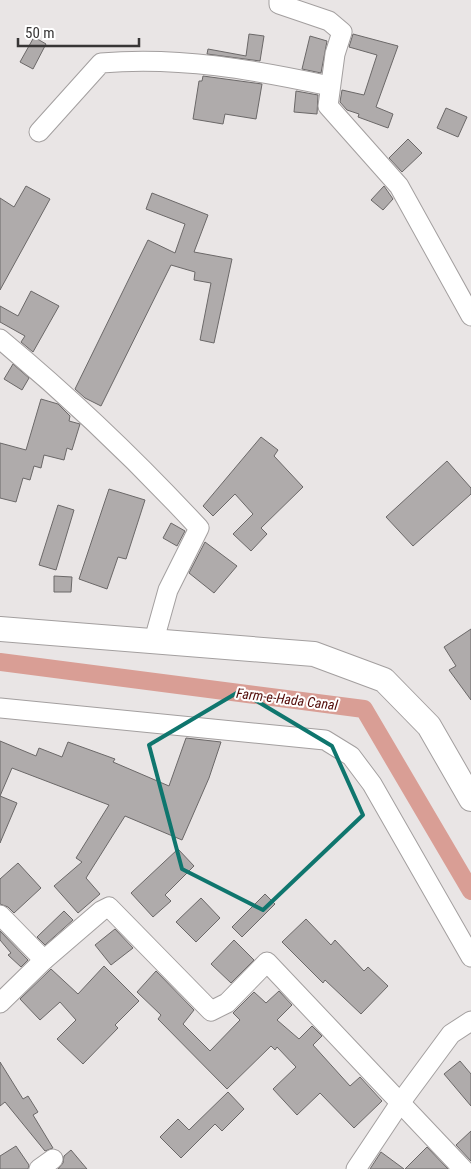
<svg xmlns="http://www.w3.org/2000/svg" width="471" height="1169" font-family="'Roboto Condensed',sans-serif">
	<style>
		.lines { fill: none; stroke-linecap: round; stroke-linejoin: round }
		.canal { stroke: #d99e95; stroke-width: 18 }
		.building { fill: #afabab; stroke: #6b6868 }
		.minor-casing { stroke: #a39f9f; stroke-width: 21 }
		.tertiary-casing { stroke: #a39f9f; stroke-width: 26 }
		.minor { stroke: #fff; stroke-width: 19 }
		.tertiary { stroke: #fff; stroke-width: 24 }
		.marked { fill: none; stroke: #0f766e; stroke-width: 4; stroke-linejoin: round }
		.labels { text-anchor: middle; stroke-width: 4; stroke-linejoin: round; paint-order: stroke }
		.water-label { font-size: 14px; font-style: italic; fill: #520b08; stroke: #fff }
	</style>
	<rect width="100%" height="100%" fill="#e9e5e5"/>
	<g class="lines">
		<path class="canal" d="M0,662L364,709L471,891"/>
	</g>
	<g class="building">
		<path d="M249,34L264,36L260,61L207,54L208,49L246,56Z"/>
		<path d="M353,34L398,46L376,107L393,114L388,128L358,117L359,114L347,110L340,102L342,90L364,95L377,55L349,47Z"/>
		<path d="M310,36L327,41L321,73L302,69Z"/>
		<path d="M34,37L46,44L33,69L20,62Z"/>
		<path d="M203,76L262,84L256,119L225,114L223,124L193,119L199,81H202Z"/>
		<path d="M296,91L318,95L317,114L294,112Z"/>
		<path d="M446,108L467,117L458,137L437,128Z"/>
		<path d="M408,139L422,153L402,172L389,158Z"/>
		<path d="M26,186L50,199L0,290V198L14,207Z"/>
		<path d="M384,186L393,199L383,210L371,200Z"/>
		<path d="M152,193L208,215L194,252L232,259L214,343L200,340L211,283L194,280L195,272L171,265L101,406L85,398L75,389L148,240L175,253L185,224L146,209Z"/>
		<path d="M31,291L59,306L33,352L21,342L25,336L0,322V306L18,316Z"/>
		<path d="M13,364L29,378L22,390L4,379Z"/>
		<path d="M41,399L58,404L70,416L69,421L80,424L72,450L67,448L64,460L44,455L41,468L34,466L30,480L23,478L16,502L0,498V443L26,450Z"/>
		<path d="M261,437L278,450L274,456L303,487L261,528L267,534L251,551L233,534L253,514L235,494L213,516L203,506Z"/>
		<path d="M447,461L471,488V494L413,546L386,517Z"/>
		<path d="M109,489L145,500L126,559L118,557L107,589L79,579Z"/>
		<path d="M58,505L74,510L56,570L39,565Z"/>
		<path d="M171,523L185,531L177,546L163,538Z"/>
		<path d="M205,542L237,566L214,593L189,573Z"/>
		<path d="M54,576L72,577L71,592H54Z"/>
		<path d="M471,629V700L449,670L456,666L444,647Z"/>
		<path d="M186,738L221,742L209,778L182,840L125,816L86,878L100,894L78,913L54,886L82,862L76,858L109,805L12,768L0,796L17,803L0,843V741L36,756L39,748L62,757L68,742L115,759L113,762L169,786Z"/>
		<path d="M178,849L194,866L165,895L171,901L153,917L131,893Z"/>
		<path d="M18,863L41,888L14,913L8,907L0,904V879Z"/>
		<path d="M265,894L275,904L242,937L232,927Z"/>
		<path d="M201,898L220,918L196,942L176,922Z"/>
		<path d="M64,911L73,920L45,945L37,937Z"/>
		<path d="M306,919L331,945L335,940L364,971L368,967L388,986L361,1014L325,980L323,983L282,942Z"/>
		<path d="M115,929L133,948L111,965L95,945Z"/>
		<path d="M0,931L28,960L21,967L8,955L11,953L0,940Z"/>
		<path d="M234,940L254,960L231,983L211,964Z"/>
		<path d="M104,966L139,1001L115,1025L118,1028L83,1064L57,1039L76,1020L60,1002L40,1020L20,999L51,969L78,994Z"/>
		<path d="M156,971L194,1010L183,1024L210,1051L240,1020L233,1013L254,992L266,1003L279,991L292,1005L277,1020L299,1039L312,1026L322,1036L313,1045L350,1086L360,1077L382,1101L354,1128L320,1093L297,1115L273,1089L296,1067L277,1047L275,1050L271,1046L227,1089L158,1019L161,1015L137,992Z"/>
		<path d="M460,1061L471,1074V1106L444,1074Z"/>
		<path d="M0,1062L23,1099L28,1096L38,1112L33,1115L53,1148L45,1151L5,1102L0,1106Z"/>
		<path d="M228,1092L244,1109L222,1131L215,1124L181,1158L160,1137L178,1119L189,1130Z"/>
		<path d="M471,1131V1161L456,1145Z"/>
		<path d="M16,1146L29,1165L28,1169H0V1156Z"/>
		<path d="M427,1147L448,1169H405Z"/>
		<path d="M71,1150L87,1169H58L63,1163L64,1156Z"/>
		<path d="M381,1152L404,1169H370Z"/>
	</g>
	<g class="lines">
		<defs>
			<g id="minor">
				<path d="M279,0V4L329,21L342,32L335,54L328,106L399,186L471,316"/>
				<path d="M39,132L101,63C179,56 255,70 330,86"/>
				<path d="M0,339C71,398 137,461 199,528L168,590L154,640"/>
				<path d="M0,708L325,740L351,756L372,784L471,957"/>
				<path d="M0,915L44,960"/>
				<path d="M0,1003L44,960L101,911L109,907L211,1011L227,1003L267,962L463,1169"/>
				<path d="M39,1169L53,1159"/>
				<path d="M356,1169L400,1103L451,1034L471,1021"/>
			</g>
			<path id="tertiary" d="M0,629L314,654L384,680L429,726L471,799"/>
		</defs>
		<use href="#minor" class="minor-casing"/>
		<use href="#tertiary" class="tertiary-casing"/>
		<use href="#minor" class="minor"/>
		<use href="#tertiary" class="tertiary"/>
	</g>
	<path class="marked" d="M240,691L332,746L363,815L263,910L182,869L149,745Z"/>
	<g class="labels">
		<g class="water-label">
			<text transform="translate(287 699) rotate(7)" y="5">Farm-e-Hada Canal</text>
		</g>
	</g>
	<path d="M18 38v8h121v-8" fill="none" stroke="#383636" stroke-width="2.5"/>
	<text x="25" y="38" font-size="15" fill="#383636" stroke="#ffffff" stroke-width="4" paint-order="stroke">50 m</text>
</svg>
